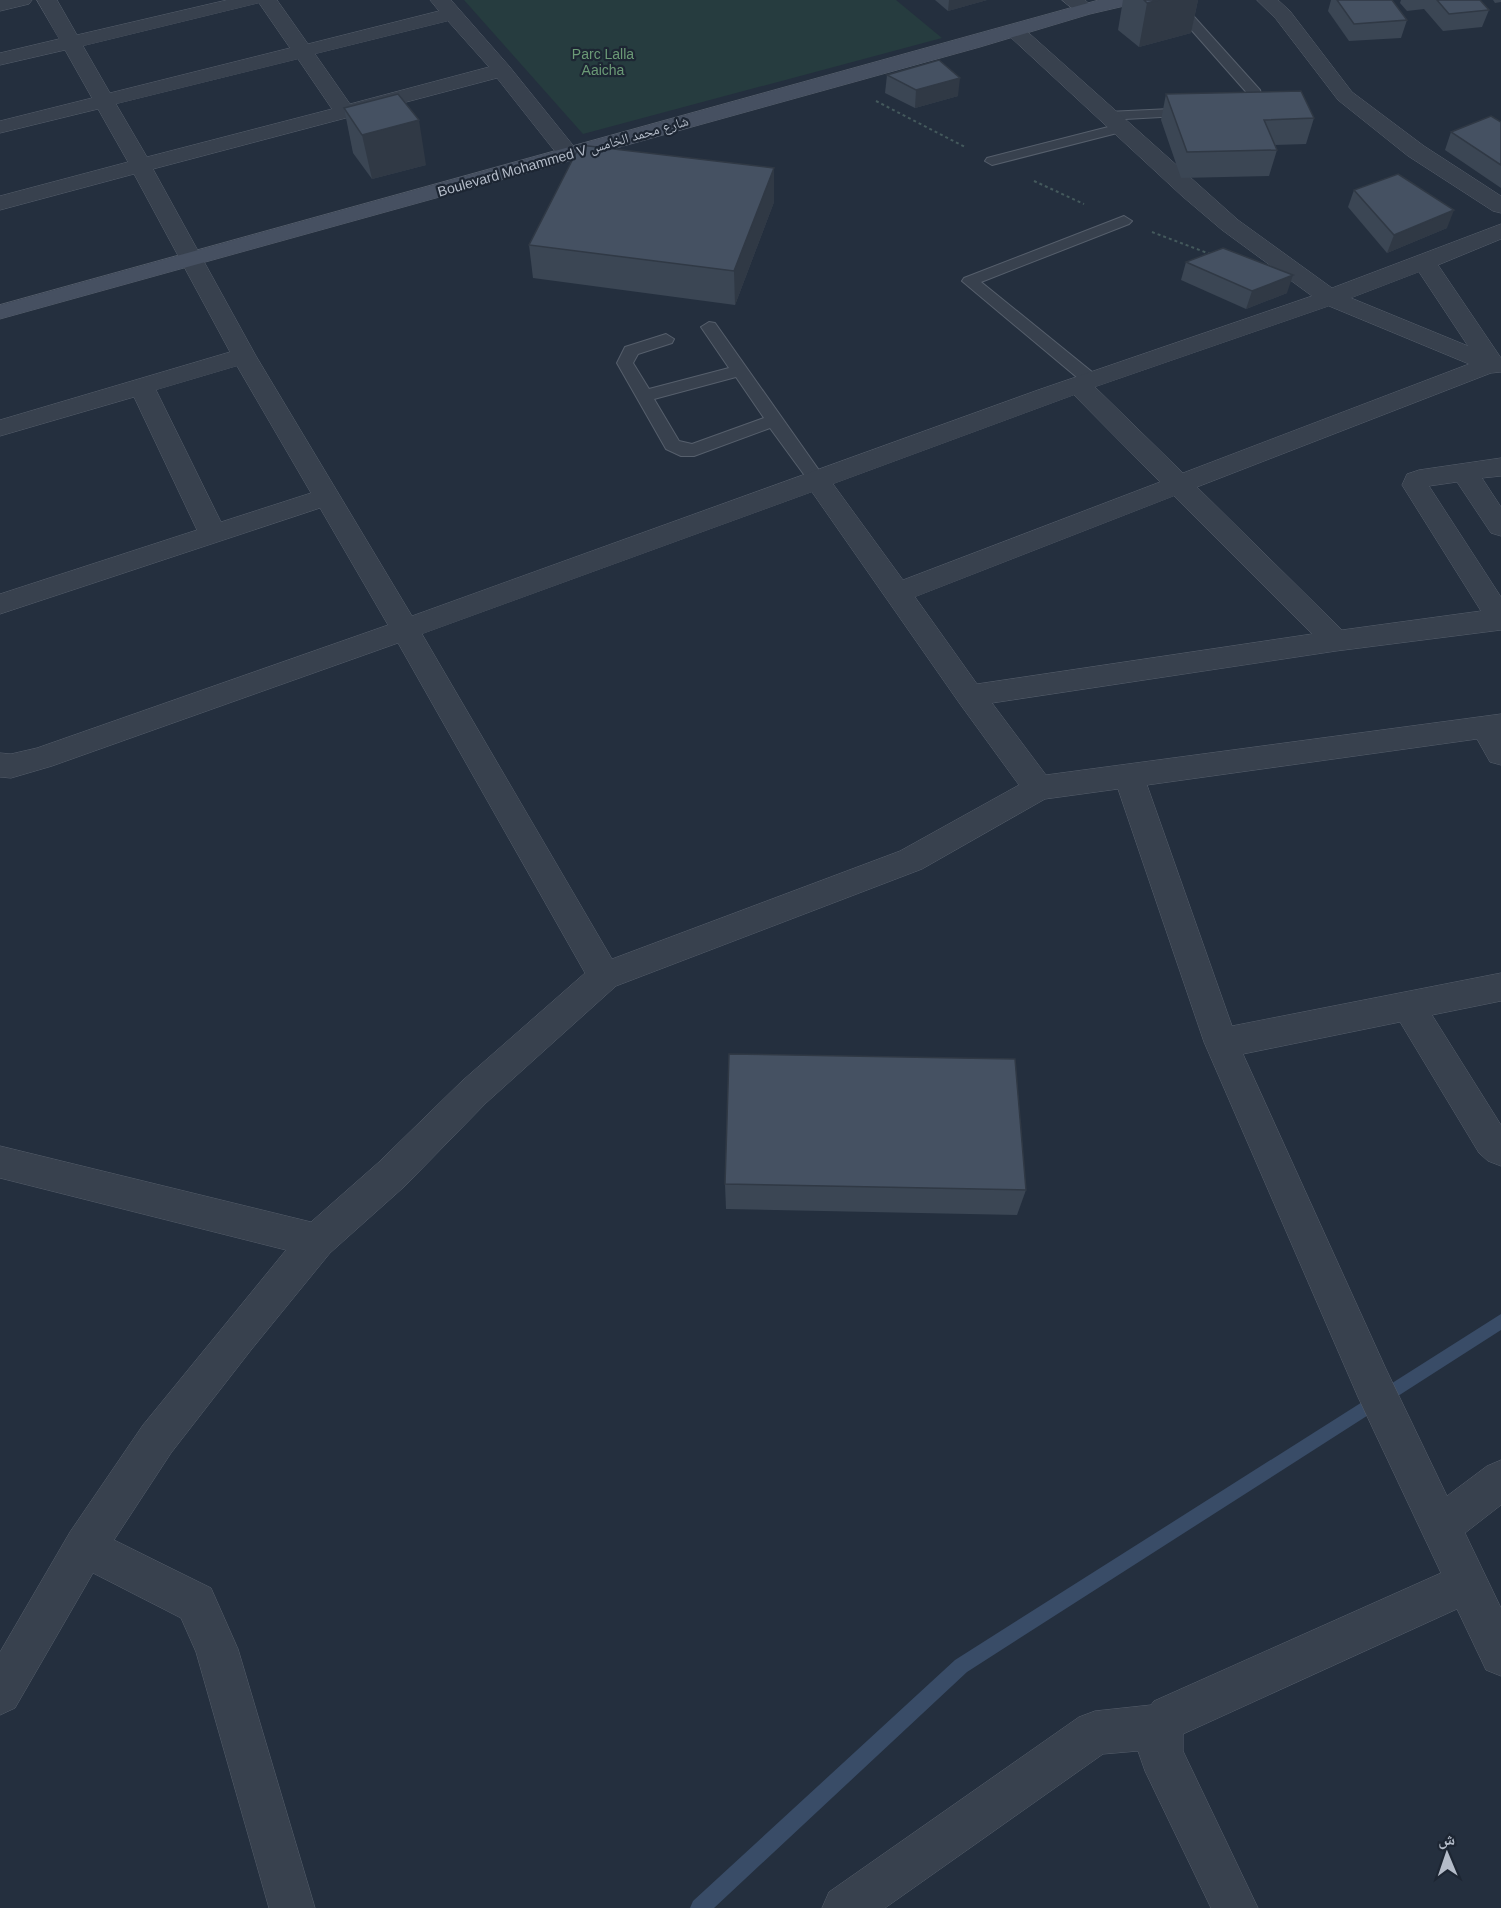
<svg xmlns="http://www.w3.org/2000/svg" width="1501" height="1908" font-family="Arial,'Noto Naskh Arabic',sans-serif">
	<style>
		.green { fill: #263c3f }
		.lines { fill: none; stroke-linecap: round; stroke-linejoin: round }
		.stream { fill: #394c67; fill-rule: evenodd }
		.service-casing { stroke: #565f6c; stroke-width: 2 }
		.minor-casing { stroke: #565f6c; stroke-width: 1 }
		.secondary-casing { stroke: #565f6c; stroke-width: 1 }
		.path { stroke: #44595c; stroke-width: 2; stroke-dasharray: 3 3; stroke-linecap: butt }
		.service { fill: #38414e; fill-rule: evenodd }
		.minor { fill: #38414e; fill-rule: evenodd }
		.secondary { fill: #465061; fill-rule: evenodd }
		.wall { fill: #3b4654 }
		.shaded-wall { fill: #303945 }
		.building { fill: #455162; stroke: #303945; stroke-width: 1.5 }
		.labels { text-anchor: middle; stroke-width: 4.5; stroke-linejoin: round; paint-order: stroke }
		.far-park-label { font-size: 14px; fill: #6b9a76; stroke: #1d2633 }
		.far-street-label { font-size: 14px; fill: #b4bcc9; stroke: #1d2633 }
	</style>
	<rect width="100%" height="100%" fill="#242f3e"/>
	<path class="green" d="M464,0H896L942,38L583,134Z"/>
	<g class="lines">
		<path class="stream" d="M1501,1314V1330L967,1672L714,1908H690L693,1901L955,1660Z"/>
		<defs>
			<g id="service">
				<path d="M1165,0H1179L1260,90L1264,103L1262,106L1240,113L1235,112L1233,109L1235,106L1249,101L1248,94Z"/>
				<path d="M1192,108L1197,109L1199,112L1197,115L1107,120L1100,116L1107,112Z"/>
				<path d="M1120,124L1125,125L1127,128L1125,131L992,165L985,161L987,158Z"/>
				<path d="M1124,216L1132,221L1129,224L981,282L1097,376L1099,380L1097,384H1085L962,281L964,278Z"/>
				<path d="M709,322L715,323L823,476L826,480L823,484H811L770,428L694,456H681L666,449L617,363L625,347L666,334L674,339L672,343L638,354L633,363L649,389L729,368L701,327ZM736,377L764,418L692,444L679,441L654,399Z"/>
			</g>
			<g id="minor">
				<path d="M0,0H32L29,4L0,11Z"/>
				<path d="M37,0H57L77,35L227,0H277L308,44L439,11L430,0H451L509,66L580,154L577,159L569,160L561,159L497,78L153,169L256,356L412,616L1038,390L1312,296L1222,230L1182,196L1007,34L1004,30L1007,26H1021L1238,220L1332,288L1501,224V239L1438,265L1501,358V372L1491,373L1197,487L1342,630L1481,611L1402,485L1407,474L1419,470L1501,458V476L1482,478L1501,507V536L1491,533L1457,482L1429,486L1501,597V630L1336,651L992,703L1046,775L1501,714V765L1490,762L1477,739L1147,785L1232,1026L1501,973V1001L1432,1015L1501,1125V1166L1488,1161L1479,1153L1400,1022L1243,1054L1386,1369L1447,1496L1487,1466L1501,1460V1505L1465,1533L1501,1608V1676L1486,1670L1457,1609L1183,1734V1751L1258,1908H1211L1145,1771L1138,1751L1103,1754L885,1908H822L829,1892L1079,1717L1095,1711L1151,1705L1154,1701L1441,1573L1358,1397L1204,1042L1118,789L1045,799L922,869L616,986L486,1103L405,1186L330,1253L251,1350L171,1453L114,1540L211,1588L238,1649L315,1908H269L196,1652L181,1618L93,1573L15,1708L0,1715V1652L70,1532L143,1425L286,1250L0,1178V1146L311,1222L379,1162L462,1081L585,973L398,643L52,766L11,778L0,777V753L11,754L37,748L388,625L320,508L0,614V594L197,530L134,397L0,436V420L230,352L134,174L0,210V196L128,162L98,109L0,133V121L92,98L65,50L0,65V53L59,39ZM259,3L290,48L110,93L83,46ZM448,21L489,67L350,104L315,54ZM298,59L332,109L147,157L116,104ZM1419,272L1468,346L1351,298ZM1329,306L1469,364L1183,473L1095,387ZM237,366L311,493L221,522L156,390ZM1074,395L1160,482L903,580L833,484ZM812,492L960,704L1019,785L900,851L612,959L422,634ZM1174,496L1312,634L977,684L915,597Z"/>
				<path d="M1062,0H1085L1095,9L1092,13H1078Z"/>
				<path d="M1257,0H1278L1290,11L1352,92L1424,146L1501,196V213L1493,211L1408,156L1338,100L1276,19Z"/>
			</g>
			<path id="secondary" d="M1099,0H1136L1133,4L1090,14L980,47L0,319V305Z"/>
		</defs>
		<use href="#service" class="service-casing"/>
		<use href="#minor" class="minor-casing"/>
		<use href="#secondary" class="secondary-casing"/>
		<g class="path">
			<path d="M876,101L965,147"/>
			<path d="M1034,181L1084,204"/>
			<path d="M1152,232L1210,254"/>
		</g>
		<use href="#service" class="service"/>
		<use href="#minor" class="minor"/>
		<use href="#secondary" class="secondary"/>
	</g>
	<g class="wall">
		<path d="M935,0H987L948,11Z"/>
		<path d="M1123,0H1198L1191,33L1139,47L1118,30Z"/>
		<path d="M1331,0H1392L1407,20L1401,38L1349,41L1328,11Z"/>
		<path d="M1401,0H1480L1489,10L1482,27L1443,31L1424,9L1407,11L1400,3Z"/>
		<path d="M1493,0H1501V2L1495,3Z"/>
		<path d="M887,75L958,96L915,108L885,93Z"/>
		<path d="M1166,94L1314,118L1306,144L1275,145L1277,150L1269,176L1181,178L1161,120Z"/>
		<path d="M344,108L426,165L372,179L353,153Z"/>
		<path d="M1501,122V188L1445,150L1451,132Z"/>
		<path d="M1354,190L1447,228L1387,253L1348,207Z"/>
		<path d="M774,202L735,305L533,278L529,245Z"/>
		<path d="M1186,262L1287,293L1246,309L1181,280Z"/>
		<path d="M725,1184L1026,1190L1017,1215L726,1209Z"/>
	</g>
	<g class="shaded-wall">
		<path d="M949,0H987L948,11Z"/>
		<path d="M1159,0H1198L1191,33L1139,47L1147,3Z"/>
		<path d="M960,78L958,96L915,108L916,90Z"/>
		<path d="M419,120L426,165L372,179L362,135Z"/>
		<path d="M774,168V202L735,305L734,271Z"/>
		<path d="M1454,210L1447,228L1387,253L1394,235Z"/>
		<path d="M1293,275L1287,293L1246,309L1252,291Z"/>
	</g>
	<g class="building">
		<path d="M1144,0H1159L1147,3Z"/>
		<path d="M1337,0H1392L1407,20L1354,24Z"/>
		<path d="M1437,0H1480L1489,10L1449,14Z"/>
		<path d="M939,60L960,78L916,90L887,75Z"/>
		<path d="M1301,91L1314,118L1264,120L1277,150L1187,152L1166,94Z"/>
		<path d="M398,94L419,120L362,135L344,108Z"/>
		<path d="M1491,116L1501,122V165L1451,132Z"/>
		<path d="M580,145L774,168L734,271L529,245Z"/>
		<path d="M1398,174L1454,210L1394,235L1354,190Z"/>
		<path d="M1223,248L1293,275L1252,291L1186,262Z"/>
		<path d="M729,1054L1015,1059L1026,1190L725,1184Z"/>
	</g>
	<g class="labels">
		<g class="far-park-label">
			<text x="603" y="59">Parc Lalla<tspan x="603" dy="16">Aaicha</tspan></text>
		</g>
		<g class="far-street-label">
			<text transform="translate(563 156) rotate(-16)" y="5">Boulevard Mohammed V شارع محمد الخامس</text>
		</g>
	</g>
	<g transform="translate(1447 1854) rotate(358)" stroke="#1d2633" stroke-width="4.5" paint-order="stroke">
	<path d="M0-4.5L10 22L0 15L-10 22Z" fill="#b4bcc9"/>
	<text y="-9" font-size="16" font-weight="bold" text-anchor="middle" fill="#b4bcc9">ش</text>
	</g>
</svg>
